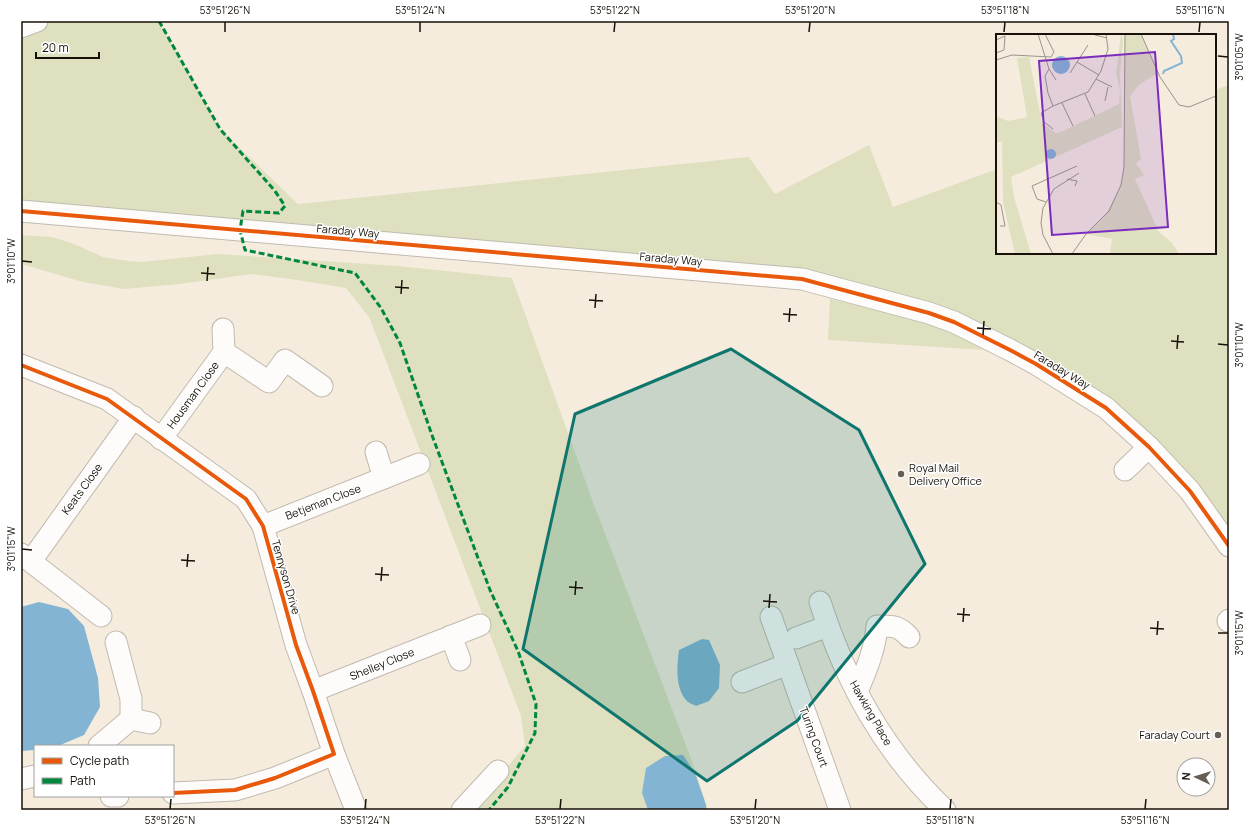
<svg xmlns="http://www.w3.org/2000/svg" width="1250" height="831" font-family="Manrope,sans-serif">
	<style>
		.green { fill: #dee0bf }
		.water { fill: #83b4d4 }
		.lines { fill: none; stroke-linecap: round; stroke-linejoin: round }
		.minor-casing { stroke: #c1baaf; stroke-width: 23 }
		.minor { stroke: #fefcfa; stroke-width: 21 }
		.quiet { stroke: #00873e; stroke-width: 3; stroke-dasharray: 6 3; stroke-linecap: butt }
		.cycleway-casing { stroke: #fff; stroke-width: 6 }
		.cycleway { stroke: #e8590c; stroke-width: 4 }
		.marked { fill: #0f766e; fill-opacity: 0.2; stroke: #0f766e; stroke-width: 3; stroke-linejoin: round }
		.ticks { fill: none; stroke: #171109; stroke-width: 1.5 }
		.poi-dot { fill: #655e54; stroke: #fff; stroke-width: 1.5 }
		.labels { text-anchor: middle; stroke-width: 3; stroke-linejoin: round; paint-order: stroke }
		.street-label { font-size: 11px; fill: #171109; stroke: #fff }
		.poi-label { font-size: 11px; fill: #171109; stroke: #fff; text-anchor: start }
		.inset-river { fill: none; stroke: #83b4d4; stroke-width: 2 }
		.inset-road { fill: none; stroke: #9c9489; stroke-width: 1 }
		.view { fill: #7b2cbf; fill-opacity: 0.15; stroke: #7b2cbf; stroke-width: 2 }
		.inset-edge { fill: none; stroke: #171109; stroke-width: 2 }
		.neatline { fill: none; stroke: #171109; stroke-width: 1.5 }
		.ticks-label { font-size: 10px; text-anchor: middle; fill: #171109 }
	</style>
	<rect width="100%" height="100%" fill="#f5ecde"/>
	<g class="green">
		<path d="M39,21H159L220,129L298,204L749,157L775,194L869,145L893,207L997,169V253H1215V90L1229,85V544L1149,447L1010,350L802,279L21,211V29Z"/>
		<path d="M21,235L52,237L74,244L103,257L129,261L142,262L218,254L398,266L512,278L593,502L693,764L708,810H471L525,746L521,716L380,345L369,317L346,288L304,281L252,274L179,284L124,289L83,282L21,264Z"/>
		<path d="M830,299L878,310L941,328L984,350L828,340Z"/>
	</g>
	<g class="water">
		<path d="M39,602L68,609L84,626L98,678L100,707L84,735L58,746H35V750L21,751V607Z"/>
		<path d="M702,639L709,640L720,665L719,688L709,701L696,706C693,704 688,703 686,700C675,687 677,665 679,650Z"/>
		<path d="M683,755L695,773L706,805V810H648L642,793L646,768L665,756Z"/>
	</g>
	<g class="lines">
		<defs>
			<g id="minor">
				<path d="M21,27L37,21"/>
				<path d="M21,211L802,279L929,313L954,322L1010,350L1036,364L1106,408L1149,447L1176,476L1190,491L1229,546"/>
				<path d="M224,352L269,382L285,360L322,386"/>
				<path d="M21,365L107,399L246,499L263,526L296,645L313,691L334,754L275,778L235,790L173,793"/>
				<path d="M161,439L224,352L223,329"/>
				<path d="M376,452L384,478"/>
				<path d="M1125,470L1149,447"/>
				<path d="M263,526L419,464"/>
				<path d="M21,554L101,616"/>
				<path d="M31,561L134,417"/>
				<path d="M820,602C846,682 883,751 945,810"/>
				<path d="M771,617L840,810"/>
				<path d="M1228,621L1229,620"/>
				<path d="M451,636L460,660"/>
				<path d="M796,638L828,626"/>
				<path d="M116,642L131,699V719"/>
				<path d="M742,682L788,664"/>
				<path d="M313,691L480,625"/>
				<path d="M857,692C866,670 875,650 877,626C892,626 898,625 909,637"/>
				<path d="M99,746L131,719L150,723"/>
				<path d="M334,754L356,810"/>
				<path d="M21,779L35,776"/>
				<path d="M111,796H118"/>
				<path d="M462,810L498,771"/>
			</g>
		</defs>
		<use href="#minor" class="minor-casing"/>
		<use href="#minor" class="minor"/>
		<path class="quiet" d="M159,21L220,129L275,191L285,206L279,213L243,211L240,230L245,250L355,273L381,308L400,343L433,438L490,590L518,651L536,704L535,733L508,787L489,810"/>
		<defs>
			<g id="cycleway">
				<path d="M21,211L802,279L929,313L954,322L1010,350L1036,364L1106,408L1149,447L1176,476L1190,491L1229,546"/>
				<path d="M21,365L107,399L246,499L263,526L296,645L313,691L334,754L275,778L235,790L173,793"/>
			</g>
		</defs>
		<use href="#cycleway" class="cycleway-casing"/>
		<use href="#cycleway" class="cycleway"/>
	</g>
	<path class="marked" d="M731,349L859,430L925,564L797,721L707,781L523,649L575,414Z"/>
	<path class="ticks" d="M225,32V22M420,32V22M614,32L615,22M809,32L810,22M1004,32L1005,22M1199,32L1200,22M1218,56L1228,57M22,261L32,262M201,273L215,274M207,281L208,267M395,287L409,288M401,294L402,280M589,300L603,301M595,308L596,294M783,314L797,315M789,322L790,308M977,328L991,329M983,335L984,321M1171,341L1184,342M1218,344L1228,345M1177,349L1178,335M22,549L32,550M181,560L195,561M187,567L188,554M375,574L389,575M381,581L382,567M569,587L583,588M575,595L576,581M763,601L777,602M769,608L770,594M957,614L970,615M963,622L964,608M1150,628L1164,629M1218,633H1228M1157,635L1158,621M170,809L171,799M365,809L366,799M560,809L561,799M755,809L756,799M950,809L951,799M1145,809L1146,799"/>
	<g class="poi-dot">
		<circle cx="901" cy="474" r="4"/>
		<circle cx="1218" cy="735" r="4"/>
	</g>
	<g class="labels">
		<g class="street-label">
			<text transform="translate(348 231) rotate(5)" y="4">Faraday Way</text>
			<text transform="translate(671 259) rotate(5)" y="4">Faraday Way</text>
			<text transform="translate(1062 370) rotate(31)" y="4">Faraday Way</text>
			<text transform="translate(193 395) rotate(-54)" y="4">Housman Close</text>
			<text transform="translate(82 489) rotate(-54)" y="4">Keats Close</text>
			<text transform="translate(323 502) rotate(-21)" y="4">Betjeman Close</text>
			<text transform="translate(286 577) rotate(74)" y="4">Tennyson Drive</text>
			<text transform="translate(382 664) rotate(-22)" y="4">Shelley Close</text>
			<text transform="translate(871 713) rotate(60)" y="4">Hawking Place</text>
			<text transform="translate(814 737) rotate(70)" y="4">Turing Court</text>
		</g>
		<g class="poi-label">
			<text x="909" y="472">Royal Mail<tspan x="909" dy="13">Delivery Office</tspan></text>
			<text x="1210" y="739" text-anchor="end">Faraday Court</text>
		</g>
	</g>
	<g transform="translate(996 34)">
		<rect width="220" height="220" fill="#f5ecde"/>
		<path d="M125,0L127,6L124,41L126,93L15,143L18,163L35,220H19L7,168L6,108H0V82L12,87L31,83L21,24L33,23L46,89L60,99L65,98L123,70L124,56L120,39ZM129,0H145L162,39L144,50L134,62L145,125L140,129L148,141L139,145L163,198L176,209L183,220H114L116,205L90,200L108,183L124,155L128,133Z" fill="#dee0bf"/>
		<path d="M56 31a9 9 0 1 1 18 0a9 9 0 1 1-18 0ZM50 120a5 5 0 1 1 10 0a5 5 0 1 1-10 0Z" fill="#83b4d4"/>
		<path class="inset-river" d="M167,40L168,37L186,29L185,22L175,7L178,5L177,0"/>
		<path class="inset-road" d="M42,0L53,35L49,42L52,59L57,72L92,58L105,37L112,15L110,0M145,0L164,43L183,71L193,73L220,62M99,1L111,4M0,6L9,2L8,16L0,19M0,26L16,21L55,23L58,18L49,0M81,28L103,41M53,35L60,46M74,39L92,11M100,45L116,53M89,60L99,82M109,67L112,53M66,69L77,92M45,79L48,88L57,95M45,79L57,72M71,145L81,147L79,152M0,168L5,171L9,192H4M50,168L41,165L36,152L81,132M57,220L47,201L45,189L47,174L58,155L83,139M76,220L90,200L113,177L125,151L128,133L129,0"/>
		<path class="view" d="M159,18L172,193L56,201L43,27Z"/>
		<rect width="220" height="220" class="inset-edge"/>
	</g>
	<rect width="1250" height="831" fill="none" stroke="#ffffff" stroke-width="44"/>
	<rect x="34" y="745" width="140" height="52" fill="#ffffff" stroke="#a2a09d"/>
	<rect x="42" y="758" width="20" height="6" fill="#e8590c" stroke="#a2a09d"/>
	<text x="70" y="765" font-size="12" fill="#171109">Cycle path</text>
	<rect x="42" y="778" width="20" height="6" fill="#00873e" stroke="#a2a09d"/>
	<text x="70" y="785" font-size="12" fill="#171109">Path</text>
	<g transform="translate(1196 777) rotate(274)"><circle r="19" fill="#ffffff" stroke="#a2a09d"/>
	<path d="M0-3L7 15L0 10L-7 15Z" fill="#655e54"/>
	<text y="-6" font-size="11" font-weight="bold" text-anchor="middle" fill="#171109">N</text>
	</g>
	<path d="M36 52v6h63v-6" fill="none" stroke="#171109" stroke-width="2"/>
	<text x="42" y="52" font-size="12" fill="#171109" stroke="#ffffff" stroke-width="3" paint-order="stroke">20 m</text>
	<rect x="22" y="22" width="1206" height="787" class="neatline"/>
	<g class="ticks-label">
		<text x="225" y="14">53°51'26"N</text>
		<text x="420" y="14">53°51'24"N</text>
		<text x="615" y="14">53°51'22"N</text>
		<text x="810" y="14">53°51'20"N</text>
		<text x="1005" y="14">53°51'18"N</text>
		<text x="1200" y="14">53°51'16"N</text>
		<text transform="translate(1239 57) rotate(-90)" y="4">3°01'05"W</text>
		<text transform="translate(11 261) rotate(-90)" y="4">3°01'10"W</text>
		<text transform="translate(1239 345) rotate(-90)" y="4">3°01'10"W</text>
		<text transform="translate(11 549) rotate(-90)" y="4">3°01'15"W</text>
		<text transform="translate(1239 633) rotate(-90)" y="4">3°01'15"W</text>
		<text x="170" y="824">53°51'26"N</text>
		<text x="365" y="824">53°51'24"N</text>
		<text x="560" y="824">53°51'22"N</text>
		<text x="755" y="824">53°51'20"N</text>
		<text x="950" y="824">53°51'18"N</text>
		<text x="1145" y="824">53°51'16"N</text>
	</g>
</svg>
